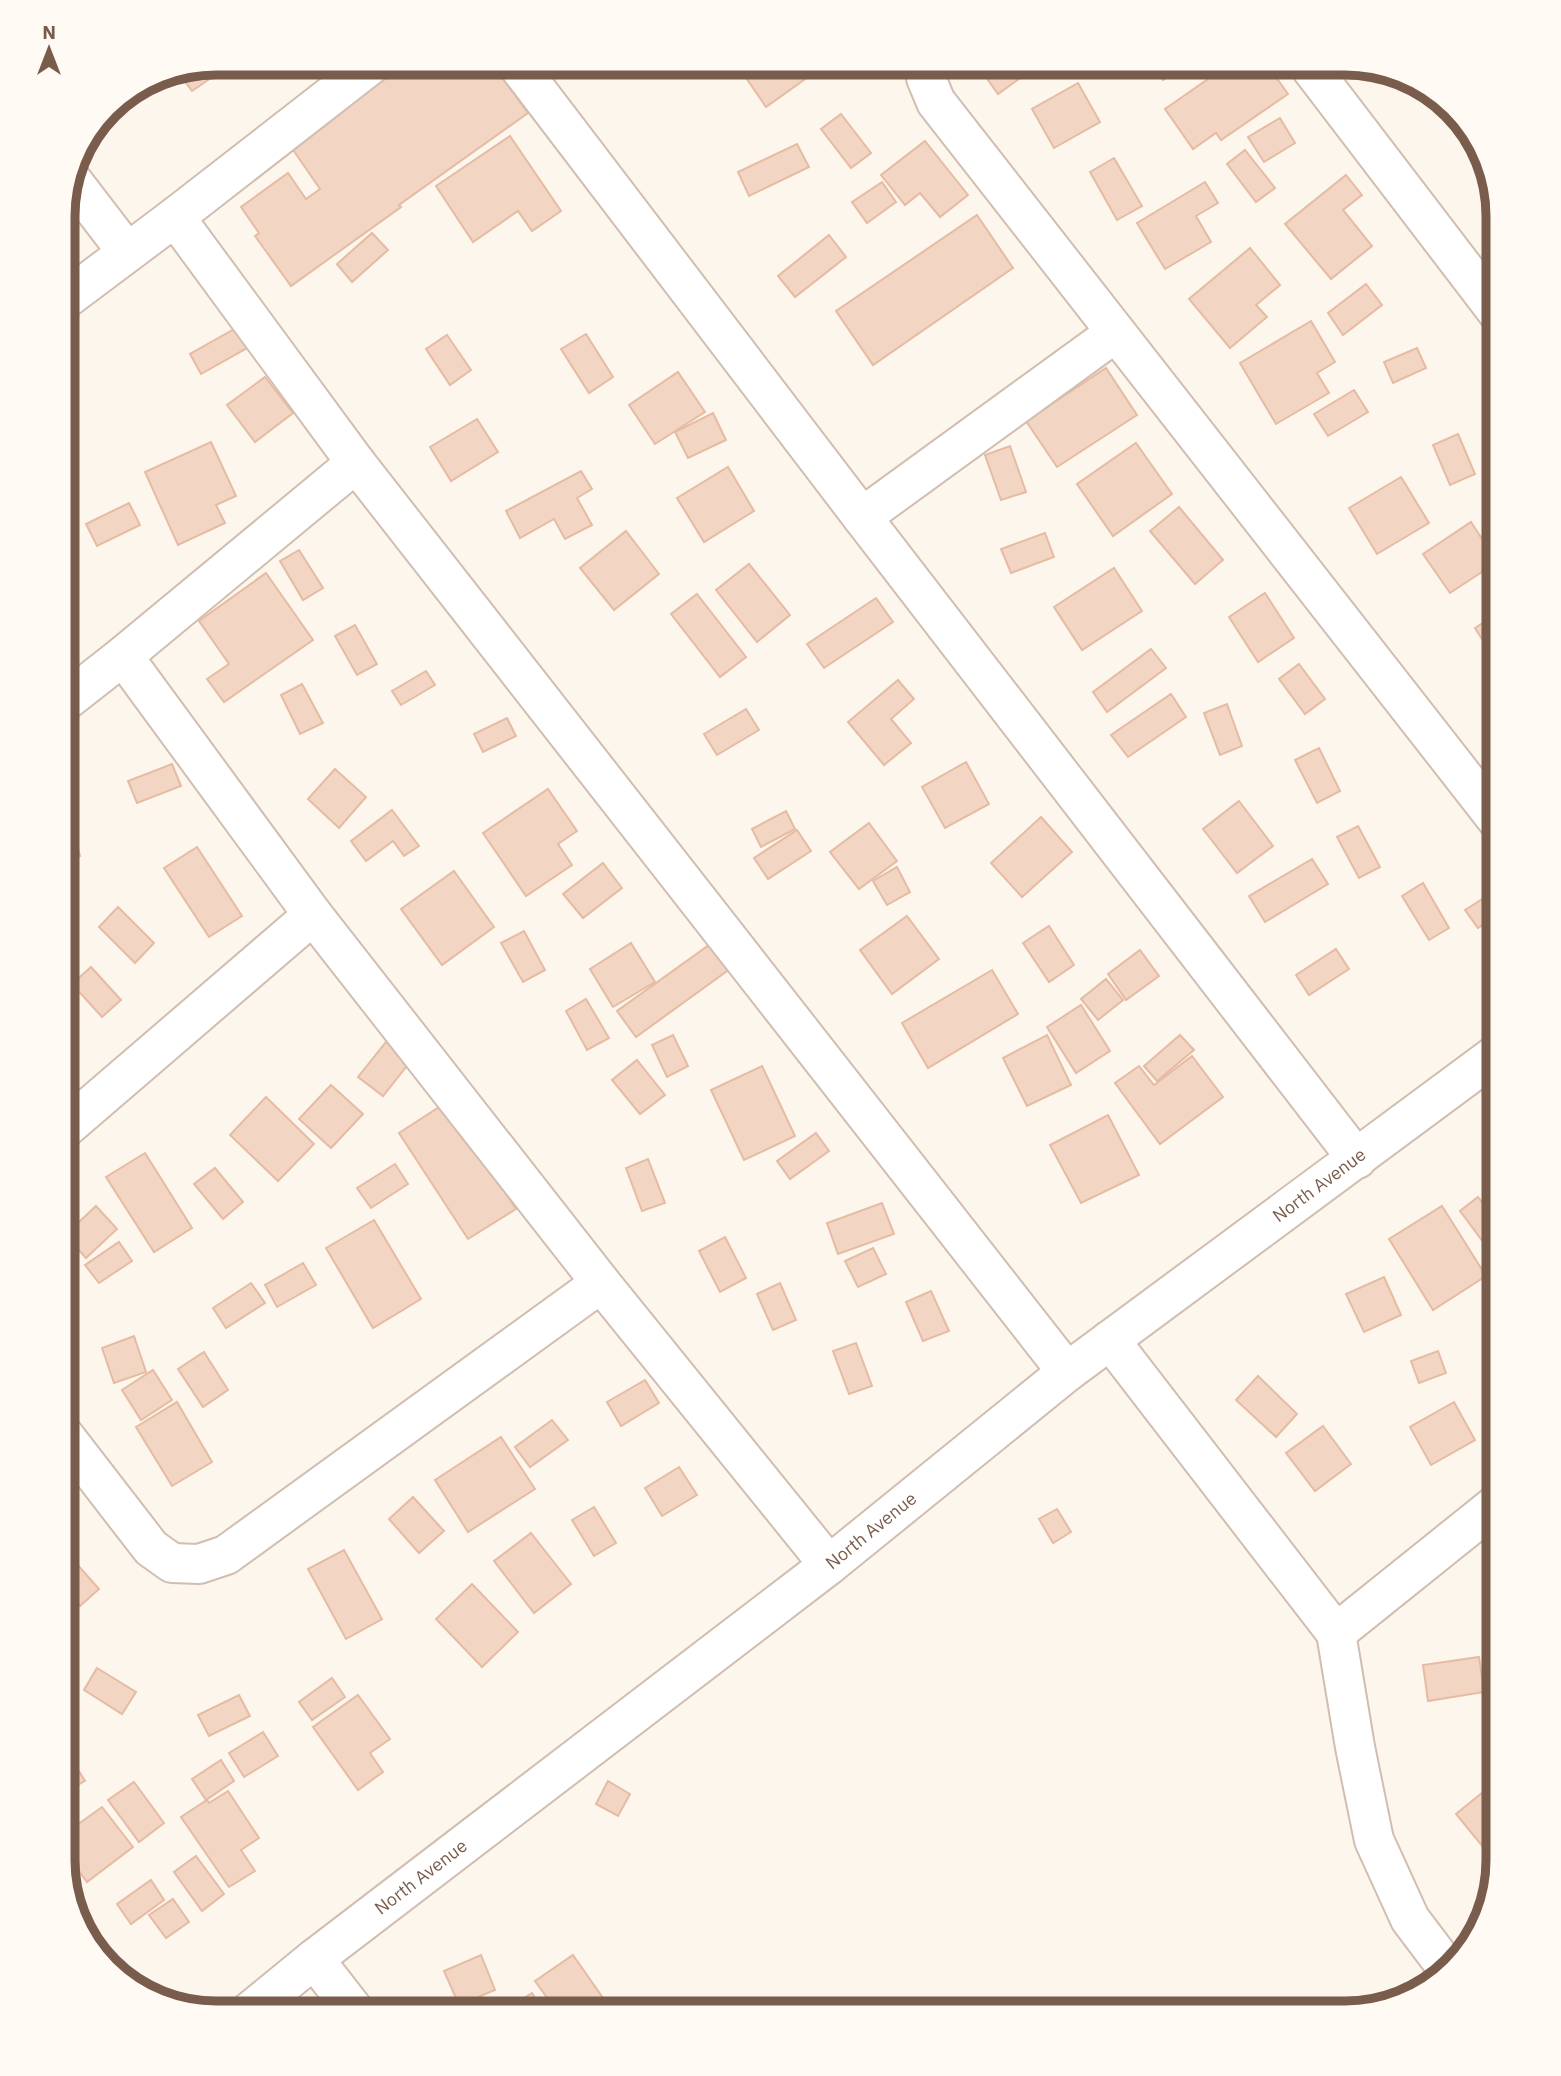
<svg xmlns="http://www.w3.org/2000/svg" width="1561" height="2076" font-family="'IBM Plex Sans',sans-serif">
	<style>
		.building { fill: #f3d5c3; stroke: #e6bba3; stroke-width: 2 }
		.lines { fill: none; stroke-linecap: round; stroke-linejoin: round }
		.minor-casing { stroke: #d1beb0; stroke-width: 42 }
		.minor { stroke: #fff; stroke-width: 38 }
		.labels { text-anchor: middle; stroke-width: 5; stroke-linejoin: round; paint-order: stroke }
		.street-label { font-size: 18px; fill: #7a5c4d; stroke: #fffaf3 }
		.rim { fill: none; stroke: #7a5c4d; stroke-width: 9 }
	</style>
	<rect width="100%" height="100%" fill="#fdf6ec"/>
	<g class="building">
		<path d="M216,63H233L192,91L177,71Z"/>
		<path d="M403,63H492L528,113L399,205L401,207L291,286L255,236L259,233L241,207L288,173L306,199L320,189L289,144Z"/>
		<path d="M754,63H809L815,72L766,107L742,72Z"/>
		<path d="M976,63H1055L1042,72L1037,66L998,94Z"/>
		<path d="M1151,63H1187L1163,80Z"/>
		<path d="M1231,63H1266L1288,94L1221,140L1216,133L1193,149L1165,109Z"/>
		<path d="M1078,83L1100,122L1054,148L1032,109Z"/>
		<path d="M841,114L871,153L851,168L821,129Z"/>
		<path d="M1280,118L1295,143L1264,162L1248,137Z"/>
		<path d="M510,136L561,211L532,231L518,211L473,242L436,186Z"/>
		<path d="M925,141L968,195L940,217L920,193L905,205L881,175Z"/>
		<path d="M797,144L809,167L749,196L738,172Z"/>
		<path d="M1245,150L1275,188L1256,202L1227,164Z"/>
		<path d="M1114,158L1142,206L1117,220L1090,172Z"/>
		<path d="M1346,175L1362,195L1343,210L1372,246L1331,279L1285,224Z"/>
		<path d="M882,182L896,202L867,223L852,202Z"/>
		<path d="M1205,182L1218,203L1196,216L1211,242L1165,269L1137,223Z"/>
		<path d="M977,215L1013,268L873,365L836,311Z"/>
		<path d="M372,233L388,250L352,282L337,264Z"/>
		<path d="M829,235L846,257L795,297L778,276Z"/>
		<path d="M1250,248L1280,285L1256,305L1267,317L1230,348L1189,299Z"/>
		<path d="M1366,284L1382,305L1343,335L1328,313Z"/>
		<path d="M1311,321L1335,362L1317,373L1329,393L1276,424L1240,363Z"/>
		<path d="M236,328L247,348L201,374L190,354Z"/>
		<path d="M586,334L613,377L589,393L561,349Z"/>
		<path d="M447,335L471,370L450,385L426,349Z"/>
		<path d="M1417,348L1426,368L1393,383L1384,362Z"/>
		<path d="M1106,368L1137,415L1057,467L1026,421Z"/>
		<path d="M678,372L705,412L655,444L629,405Z"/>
		<path d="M265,377L293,413L255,442L227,405Z"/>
		<path d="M1354,390L1368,412L1328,436L1314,414Z"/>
		<path d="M713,413L726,440L688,458L675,432Z"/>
		<path d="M477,419L498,452L451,481L430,447Z"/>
		<path d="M63,420L78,452L63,459Z"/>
		<path d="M1458,434L1475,474L1450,485L1433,445Z"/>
		<path d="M211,442L236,496L216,505L225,523L178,545L145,472Z"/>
		<path d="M1136,443L1172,494L1113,536L1077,484Z"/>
		<path d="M1010,446L1026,492L1001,500L985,455Z"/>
		<path d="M728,467L754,511L704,542L677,498Z"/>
		<path d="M581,471L592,489L577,498L592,525L565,539L554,519L520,538L506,511Z"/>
		<path d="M1401,477L1429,523L1377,554L1349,508Z"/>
		<path d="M129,503L140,525L97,546L86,524Z"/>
		<path d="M1179,507L1223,560L1195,584L1150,531Z"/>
		<path d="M1471,522L1497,562L1450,593L1423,554Z"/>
		<path d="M626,531L659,574L614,610L580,568Z"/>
		<path d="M1045,533L1054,557L1011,573L1001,549Z"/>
		<path d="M299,550L323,588L303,600L280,561Z"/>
		<path d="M749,564L790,615L757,642L716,590Z"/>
		<path d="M1114,568L1142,611L1082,650L1054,607Z"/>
		<path d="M266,573L313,640L224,702L207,679L229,664L199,621Z"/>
		<path d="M1265,593L1294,638L1258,662L1229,617Z"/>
		<path d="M697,594L746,657L720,677L671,614Z"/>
		<path d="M876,598L893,622L824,668L807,644Z"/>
		<path d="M1498,613V663H1497L1475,628Z"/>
		<path d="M355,625L377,664L357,675L335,636Z"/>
		<path d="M1151,649L1166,668L1107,712L1093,692Z"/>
		<path d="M1299,664L1325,699L1305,714L1279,679Z"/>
		<path d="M426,671L435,685L401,705L392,691Z"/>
		<path d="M898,680L914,699L891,719L911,743L884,765L848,722Z"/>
		<path d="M302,684L323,723L300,734L281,695Z"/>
		<path d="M1171,694L1186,717L1128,757L1111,735Z"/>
		<path d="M1227,704L1242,746L1220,755L1204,713Z"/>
		<path d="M746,709L759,730L717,755L704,734Z"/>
		<path d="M507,718L516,736L483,752L474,734Z"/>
		<path d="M1319,748L1340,791L1317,803L1295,760Z"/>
		<path d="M966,762L989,804L945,828L922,787Z"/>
		<path d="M172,764L181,786L137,803L128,781Z"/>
		<path d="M335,769L366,797L339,828L308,799Z"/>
		<path d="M548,789L577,831L558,844L572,865L526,896L483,833Z"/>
		<path d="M1239,801L1273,846L1237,873L1203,829Z"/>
		<path d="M392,810L419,846L404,856L393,841L366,861L351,841Z"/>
		<path d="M786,811L795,829L761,847L752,829Z"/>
		<path d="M69,815L80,856L63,860V817Z"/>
		<path d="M1041,817L1072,852L1022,897L991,863Z"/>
		<path d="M869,823L897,861L859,889L830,852Z"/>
		<path d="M1358,826L1380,867L1359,878L1337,837Z"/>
		<path d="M797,830L811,851L768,879L754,858Z"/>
		<path d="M197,847L242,916L209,937L164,868Z"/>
		<path d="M1312,859L1328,884L1265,922L1249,896Z"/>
		<path d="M603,863L622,888L583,918L563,894Z"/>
		<path d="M897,867L910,892L887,905L873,881Z"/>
		<path d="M454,871L494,927L442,965L401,909Z"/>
		<path d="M1423,883L1449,928L1429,940L1402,896Z"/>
		<path d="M1490,894L1498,906V914L1478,928L1465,910Z"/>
		<path d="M118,907L154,943L135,963L99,927Z"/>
		<path d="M907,916L939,959L892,994L860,950Z"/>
		<path d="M1049,926L1074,965L1049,982L1023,943Z"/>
		<path d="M524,931L545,970L523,982L501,943Z"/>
		<path d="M716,940L734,966L636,1037L617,1011Z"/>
		<path d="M631,943L655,982L613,1007L590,969Z"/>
		<path d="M1336,949L1349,969L1309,995L1296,975Z"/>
		<path d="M1140,950L1159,976L1126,1000L1108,974Z"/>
		<path d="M91,967L121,1000L102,1017L72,984Z"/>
		<path d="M992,970L1018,1014L928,1068L902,1023Z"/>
		<path d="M1106,979L1123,1000L1098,1020L1081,999Z"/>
		<path d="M586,999L609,1038L587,1050L566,1011Z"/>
		<path d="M1081,1005L1110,1051L1076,1073L1047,1027Z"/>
		<path d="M673,1035L688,1066L667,1077L652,1045Z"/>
		<path d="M1047,1035L1071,1085L1027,1106L1003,1058Z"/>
		<path d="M1180,1035L1194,1050L1157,1081L1144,1066Z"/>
		<path d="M386,1042L410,1062L383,1096L358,1077Z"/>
		<path d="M1192,1056L1223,1097L1160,1144L1115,1083L1139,1066L1154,1085Z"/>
		<path d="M637,1060L665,1095L640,1114L612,1080Z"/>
		<path d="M762,1066L795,1136L744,1160L711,1090Z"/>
		<path d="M331,1085L363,1114L331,1148L299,1119Z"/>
		<path d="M266,1097L314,1144L278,1181L230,1135Z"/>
		<path d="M447,1102L516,1209L468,1239L399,1133Z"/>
		<path d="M1108,1115L1139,1175L1081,1203L1050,1145Z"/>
		<path d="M816,1133L829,1151L790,1179L777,1161Z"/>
		<path d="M145,1153L192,1228L154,1252L106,1177Z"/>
		<path d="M648,1159L665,1203L642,1211L626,1168Z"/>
		<path d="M395,1164L408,1184L371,1208L357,1188Z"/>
		<path d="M215,1168L243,1202L223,1219L194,1184Z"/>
		<path d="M1478,1197L1498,1223V1239L1487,1247L1460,1211Z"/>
		<path d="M882,1203L894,1234L838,1254L827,1223Z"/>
		<path d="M96,1206L117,1229L86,1258L65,1235Z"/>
		<path d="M1442,1206L1486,1276L1433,1310L1389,1239Z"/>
		<path d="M374,1220L421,1299L373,1328L326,1248Z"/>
		<path d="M725,1237L746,1278L720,1292L699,1251Z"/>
		<path d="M119,1242L132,1261L99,1283L85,1265Z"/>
		<path d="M873,1248L886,1274L858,1287L845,1261Z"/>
		<path d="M303,1263L316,1285L277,1307L265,1285Z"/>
		<path d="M1384,1277L1401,1315L1364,1332L1346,1294Z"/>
		<path d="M251,1283L265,1303L226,1328L213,1308Z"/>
		<path d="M780,1283L796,1320L773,1330L757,1294Z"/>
		<path d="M931,1291L949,1331L923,1341L906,1302Z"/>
		<path d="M134,1336L146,1372L114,1383L102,1348Z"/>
		<path d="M856,1343L872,1386L849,1394L833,1351Z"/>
		<path d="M1498,1346V1371L1488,1350Z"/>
		<path d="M1438,1351L1446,1373L1419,1383L1411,1361Z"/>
		<path d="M204,1352L228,1390L203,1407L178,1369Z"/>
		<path d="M153,1370L172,1400L141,1420L122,1390Z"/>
		<path d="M1258,1376L1297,1414L1276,1437L1236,1400Z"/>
		<path d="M645,1380L659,1403L621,1426L607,1402Z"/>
		<path d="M177,1402L212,1462L172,1486L136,1427Z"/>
		<path d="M1454,1402L1475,1440L1431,1465L1410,1427Z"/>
		<path d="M552,1420L568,1440L530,1467L515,1447Z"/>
		<path d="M1323,1426L1351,1464L1315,1491L1286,1453Z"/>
		<path d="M501,1437L535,1489L468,1532L435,1480Z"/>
		<path d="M679,1467L697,1495L662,1516L645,1488Z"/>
		<path d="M413,1497L444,1531L419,1553L389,1519Z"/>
		<path d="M594,1507L616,1543L594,1556L572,1520Z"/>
		<path d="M1057,1509L1071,1532L1053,1543L1039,1519Z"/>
		<path d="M531,1533L571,1584L534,1613L494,1561Z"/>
		<path d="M344,1550L382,1619L346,1639L308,1569Z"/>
		<path d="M67,1553L99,1589L80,1606L63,1586V1557Z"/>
		<path d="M472,1584L518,1632L482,1667L436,1619Z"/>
		<path d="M1479,1657L1484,1692L1428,1701L1423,1665Z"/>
		<path d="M97,1668L136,1692L122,1714L84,1690Z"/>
		<path d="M332,1678L345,1697L312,1720L299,1702Z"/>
		<path d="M239,1695L250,1716L209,1736L198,1715Z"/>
		<path d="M358,1695L390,1739L370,1753L383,1772L358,1790L313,1727Z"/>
		<path d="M263,1732L278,1756L244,1777L229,1753Z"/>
		<path d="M63,1745L85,1781L63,1793Z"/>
		<path d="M221,1760L234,1781L206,1800L192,1779Z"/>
		<path d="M1498,1780V1860L1497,1864L1456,1814Z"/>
		<path d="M608,1781L630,1794L618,1816L596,1804Z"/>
		<path d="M134,1782L164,1823L139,1842L108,1800Z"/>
		<path d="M228,1791L259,1838L241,1850L255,1871L229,1887L181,1817L207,1800L209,1803Z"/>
		<path d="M102,1807L133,1847L87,1882L63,1849V1835Z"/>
		<path d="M196,1856L224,1894L202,1911L174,1872Z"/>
		<path d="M151,1880L164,1900L131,1924L117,1904Z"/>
		<path d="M173,1899L189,1922L166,1938L149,1915Z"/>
		<path d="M481,1955L495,1990L459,2005L444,1971Z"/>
		<path d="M573,1955L612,2011L610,2013H558L535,1981Z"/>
		<path d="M532,1993L545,2013H500Z"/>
	</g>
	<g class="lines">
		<defs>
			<g id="minor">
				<path d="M516,63L862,517L1357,1159"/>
				<path d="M927,63L926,78L936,102L1498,821"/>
				<path d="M1307,63L1498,313"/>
				<path d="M71,179L127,252"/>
				<path d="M175,217L356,463L1067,1372"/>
				<path d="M63,301L175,217L373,63"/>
				<path d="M862,517L1115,333"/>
				<path d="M123,656L313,915L601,1283L829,1565"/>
				<path d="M63,703L123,656L356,463"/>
				<path d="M63,1130L313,915"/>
				<path d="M1110,1340L1336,1633"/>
				<path d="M63,1434L151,1548L172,1563L199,1564L226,1555L601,1283"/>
				<path d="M314,1959L356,2013"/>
				<path d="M1447,1968L1410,1919L1374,1840L1355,1747L1336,1633L1498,1503"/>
				<path id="s1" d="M248,2013L314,1959L829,1565L1067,1372L1498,1053"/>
			</g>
		</defs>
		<use href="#minor" class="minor-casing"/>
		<use href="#minor" class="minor"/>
	</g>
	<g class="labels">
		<g class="street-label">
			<text dy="6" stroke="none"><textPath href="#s1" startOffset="1354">North Avenue</textPath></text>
			<text dy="6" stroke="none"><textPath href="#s1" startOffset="788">North Avenue</textPath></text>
			<text dy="6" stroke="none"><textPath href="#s1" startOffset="220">North Avenue</textPath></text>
		</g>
	</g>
	<path d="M0 0H1561V2076H0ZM216 75H1345A141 141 0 0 1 1486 216V1860A141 141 0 0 1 1345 2001H216A141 141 0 0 1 75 1860V216A141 141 0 0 1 216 75Z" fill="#fffaf3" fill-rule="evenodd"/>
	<path class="rim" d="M216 75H1345A141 141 0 0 1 1486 216V1860A141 141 0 0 1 1345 2001H216A141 141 0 0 1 75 1860V216A141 141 0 0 1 216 75Z"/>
	<g transform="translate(49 49)" stroke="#fffaf3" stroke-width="5" paint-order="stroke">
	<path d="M0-5L12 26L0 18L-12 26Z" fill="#7a5c4d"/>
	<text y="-10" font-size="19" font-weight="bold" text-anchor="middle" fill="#7a5c4d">N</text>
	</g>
</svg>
